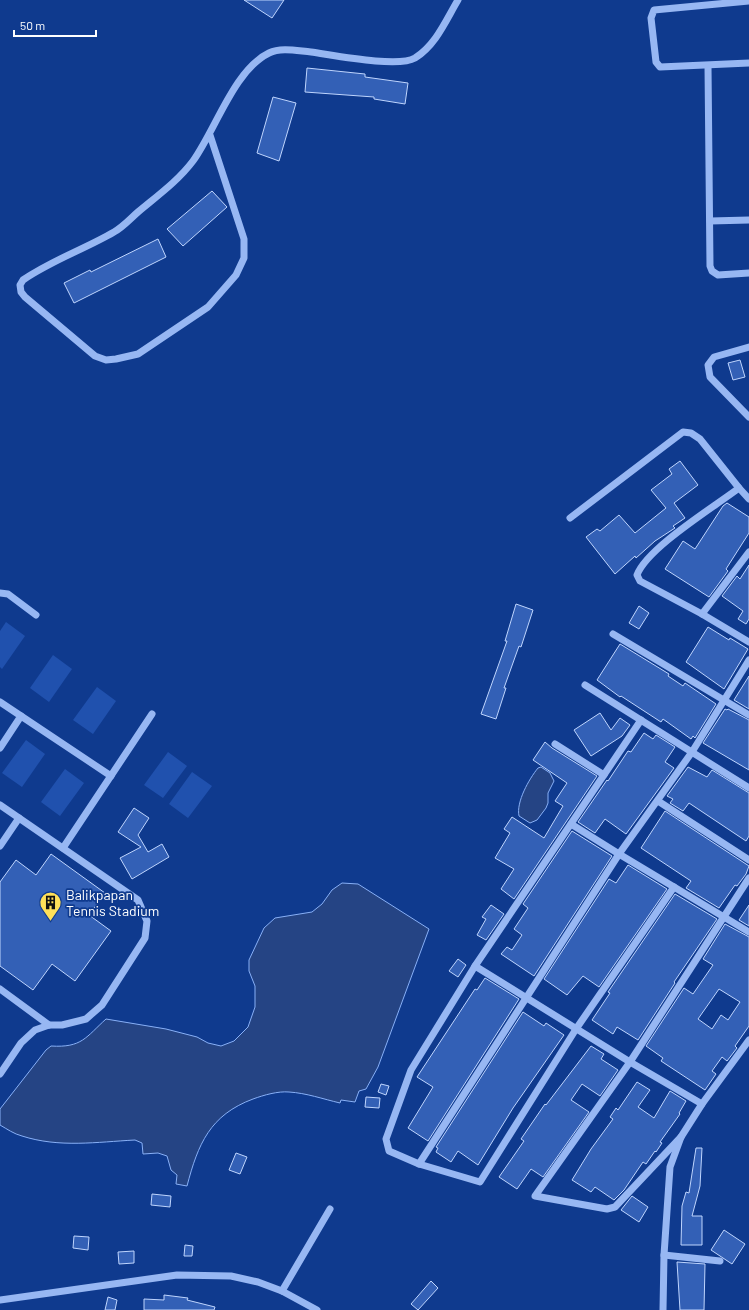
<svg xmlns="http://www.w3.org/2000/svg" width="749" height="1310" font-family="Barlow,sans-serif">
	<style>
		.green { fill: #2051ae }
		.water { fill: #254484; stroke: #88b0f7 }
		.building { fill: #3360b6; stroke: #bfd5fe; fill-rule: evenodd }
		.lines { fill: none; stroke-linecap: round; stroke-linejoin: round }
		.minor { stroke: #97b7f3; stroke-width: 7 }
		.labels { text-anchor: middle; stroke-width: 3.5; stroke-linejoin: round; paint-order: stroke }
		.poi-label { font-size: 14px; fill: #fff; stroke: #0f3a8e; text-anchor: start }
	</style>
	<rect width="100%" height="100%" fill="#0f3a8e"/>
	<g class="green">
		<path d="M6,622L25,636L2,669L0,667V631Z"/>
		<path d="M53,655L72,669L49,702L30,688Z"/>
		<path d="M97,687L116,701L93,734L73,720Z"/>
		<path d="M26,740L45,754L22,787L2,773Z"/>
		<path d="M168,752L187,766L163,798L144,785Z"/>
		<path d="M65,769L84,783L60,816L41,802Z"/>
		<path d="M192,772L212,786L188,818L169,804Z"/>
	</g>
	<g class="water">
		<path d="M541,767L550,773L554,781L548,793V803L546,808L537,820L530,823L519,816C516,802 529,779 538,768Z"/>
		<path d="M342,883L358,884L429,929L378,1067L366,1089L359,1091L355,1102L341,1100L340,1103C323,1099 306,1093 289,1092C278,1091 264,1095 253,1099C210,1115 198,1144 187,1186L176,1184L177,1175L171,1170L167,1156L158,1153L143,1154L142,1143L135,1140C97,1142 59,1148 22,1136C14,1134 7,1129 0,1125V1109L46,1050L51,1046C82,1048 86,1037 106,1019L166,1029L197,1037L208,1043L221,1046L234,1041L248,1027L255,1007V986L249,971V960L264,928L275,918L312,912L322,904L332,890Z"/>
	</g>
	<g class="building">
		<path d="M244,0H284L272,18Z"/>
		<path d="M307,68L365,74V77L408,83L405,104L374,99V97L305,92Z"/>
		<path d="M273,97L296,103L279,161L257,153Z"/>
		<path d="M212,191L227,207L183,246L167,229Z"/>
		<path d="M158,239L166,257L74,303L64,283L90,270L91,272Z"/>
		<path d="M740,360L745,377L733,380L728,363Z"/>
		<path d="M680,461L698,485L674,503L685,518L673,526L675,528L655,541L636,558L635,556L615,574L586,537L597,529L600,531L619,515L635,533L666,508L651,490L672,474L669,469Z"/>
		<path d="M727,503L749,517V533L726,569L728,571L709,597L665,569L683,541L695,549L723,506Z"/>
		<path d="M749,565V619L746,624L738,619L743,611L722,596L737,576L740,579Z"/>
		<path d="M516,604L533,610L521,647L519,646L504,688H506L496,719L481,714L507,641H505Z"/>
		<path d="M639,606L649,613L639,629L629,623Z"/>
		<path d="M708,627L729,640L730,638L748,649L724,689L686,662Z"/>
		<path d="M620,644L669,674L668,676L683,686L685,683L716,704L695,738L693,736L691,739L663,719L661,722L621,696L620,697L597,680Z"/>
		<path d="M749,676V709L734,700Z"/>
		<path d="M725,709L727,710L728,709L749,720V770L703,743Z"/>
		<path d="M600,713L611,730L620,718L630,725L622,736L591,756L574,730Z"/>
		<path d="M644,733L653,739L656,735L675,747L665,762L674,768L626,834L605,819L595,833L578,822L607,780L608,781L628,751L631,752Z"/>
		<path d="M545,742L552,748L597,776L514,899L501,889L514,869L495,858L510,833L504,829L512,817L544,838L563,806L555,801L567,783L533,760Z"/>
		<path d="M688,767L707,777L712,770L749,793V836L746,841L689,803L683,811L670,803L673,799L667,796Z"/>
		<path d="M134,808L149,818L138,835L148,852L162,844L169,857L132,879L120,858L141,847L118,832Z"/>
		<path d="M665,811L749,866L746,874L737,886L735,885L719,908L686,888L691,881L641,848Z"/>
		<path d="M572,831L612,856L534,976L501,954L507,947L512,950L522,935L514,929L528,908L523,904Z"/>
		<path d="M51,854L105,893L89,915L111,931L75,981L52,964L33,990L0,966V882L16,860L36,875Z"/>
		<path d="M628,865L667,889L599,987L583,976L567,995L544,979L609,879L616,883Z"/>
		<path d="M675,894L717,919L674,982L675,983L638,1040L617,1027L613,1034L592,1020L610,993L608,992Z"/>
		<path d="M491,905L504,914L486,940L477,935L486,919L482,917Z"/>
		<path d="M749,905V926L739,920Z"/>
		<path d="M725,924L749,937V1026L735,1046L737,1048L727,1061L722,1057L712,1071L716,1074L705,1090L661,1061L663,1058L646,1046L684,988L693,994L713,965L703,959ZM719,989L740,1002L728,1020L721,1015L712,1029L698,1019Z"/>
		<path d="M458,959L466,965L458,977L449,971Z"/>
		<path d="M485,978L519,999L428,1141L408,1128L433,1087L417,1077L475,989L477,990Z"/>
		<path d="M523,1012L544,1026L546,1023L564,1035L513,1108L478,1165L458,1151L451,1162L436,1152L438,1148L436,1147Z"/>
		<path d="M591,1046L604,1054L601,1059L618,1070L600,1096L582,1084L571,1100L589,1112L543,1177L531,1169L517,1189L499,1177L524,1141L521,1139L545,1104L546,1105Z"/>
		<path d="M637,1082L650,1090L638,1107L654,1118L670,1091L686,1101L679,1113L680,1114L660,1142L662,1143L656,1152L655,1151L646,1164L643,1162L624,1190L614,1200L595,1187L591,1192L572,1180L591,1149L613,1119L610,1117L616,1108L618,1110Z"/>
		<path d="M381,1084L389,1086L386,1095L378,1092Z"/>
		<path d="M366,1097L380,1098L379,1108L365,1107Z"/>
		<path d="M696,1148H702L700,1186L692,1216H702V1245H681L682,1206L686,1192L689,1193Z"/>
		<path d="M236,1153L247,1157L240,1174L229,1170Z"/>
		<path d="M152,1194L171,1196L170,1207L151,1205Z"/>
		<path d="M632,1196L648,1207L639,1222L621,1210Z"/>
		<path d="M724,1230L745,1244L732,1264L711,1250Z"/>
		<path d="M74,1236L89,1237L88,1250L73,1248Z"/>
		<path d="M185,1245L193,1246L192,1256H184Z"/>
		<path d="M134,1251V1263L119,1264L118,1252Z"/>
		<path d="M677,1262L705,1264L704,1310H680Z"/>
		<path d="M431,1281L438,1288L418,1310L411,1304Z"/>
		<path d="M164,1295L188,1298L187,1300L215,1307L214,1310H144V1299L164,1300Z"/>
		<path d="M108,1297L117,1300L115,1310H105Z"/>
	</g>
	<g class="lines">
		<g class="minor">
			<path d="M749,1L654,10L651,18L656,62L660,67L749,63"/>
			<path d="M708,66L710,266L712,271L718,275L749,273"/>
			<path d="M210,135L244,239V258L236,275L208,307L138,354L116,359L106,360L95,356L25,297L21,292L20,285L23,280C52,260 85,249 114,232C123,227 130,219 138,212C157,196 178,181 193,161C216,129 234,70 269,53C281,47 298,51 311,52C333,55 398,68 415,58C436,45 446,20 458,0"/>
			<path d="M710,221L749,220"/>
			<path d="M749,347L714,357L708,365L710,377L749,417"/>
			<path d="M749,499L739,488C714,507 647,548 637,575L640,581L702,614L749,642"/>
			<path d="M570,518L683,432L691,433L700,439L739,488"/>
			<path d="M0,593L8,594L36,615"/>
			<path d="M702,614L749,552"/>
			<path d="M613,634L749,715"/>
			<path d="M585,685L749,788"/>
			<path d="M0,702L21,716L0,748"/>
			<path d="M21,716L111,776"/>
			<path d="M641,720L475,966L411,1070L386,1139L389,1151L419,1164L480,1182L576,1029L674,887"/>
			<path d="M555,744L604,775"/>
			<path d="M658,801L749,860"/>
			<path d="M0,805L138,900L147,921L145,938L102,1005L86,1019L62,1025H49L35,1030L21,1043L0,1074"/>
			<path d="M571,824L619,854L749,932"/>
			<path d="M0,846L19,818"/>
			<path d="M63,848L152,714"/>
			<path d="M475,966L630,1062L702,1104"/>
			<path d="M0,989L49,1025"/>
			<path d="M681,1137L615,1207L607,1209L535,1196L630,1062L749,878"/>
			<path d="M419,1164L619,854L692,752L749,660"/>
			<path d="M664,1255L720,1261"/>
			<path d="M282,1291L330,1209"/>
			<path d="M0,1300L177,1275L231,1276L258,1282L282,1291L317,1310"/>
			<path d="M663,1310L664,1255L670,1167L681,1137L702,1104L749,1040"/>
		</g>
	</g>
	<defs>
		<symbol id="building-pin" viewBox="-11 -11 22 30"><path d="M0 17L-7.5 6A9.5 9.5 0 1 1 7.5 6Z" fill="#ffe059" stroke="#0f3a8e"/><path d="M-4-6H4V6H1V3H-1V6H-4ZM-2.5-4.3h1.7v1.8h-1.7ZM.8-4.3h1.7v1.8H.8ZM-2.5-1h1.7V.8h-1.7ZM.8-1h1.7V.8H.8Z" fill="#111"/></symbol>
	</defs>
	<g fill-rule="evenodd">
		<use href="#building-pin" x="38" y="890" width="25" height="34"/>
	</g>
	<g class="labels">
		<g class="poi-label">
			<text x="66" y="900">Balikpapan<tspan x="66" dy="16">Tennis Stadium</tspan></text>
		</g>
	</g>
	<path d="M14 30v6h82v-6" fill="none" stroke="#ffffff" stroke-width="2"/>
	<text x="20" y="30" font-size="12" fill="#ffffff" stroke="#0f3a8e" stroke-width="3" paint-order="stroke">50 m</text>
</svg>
